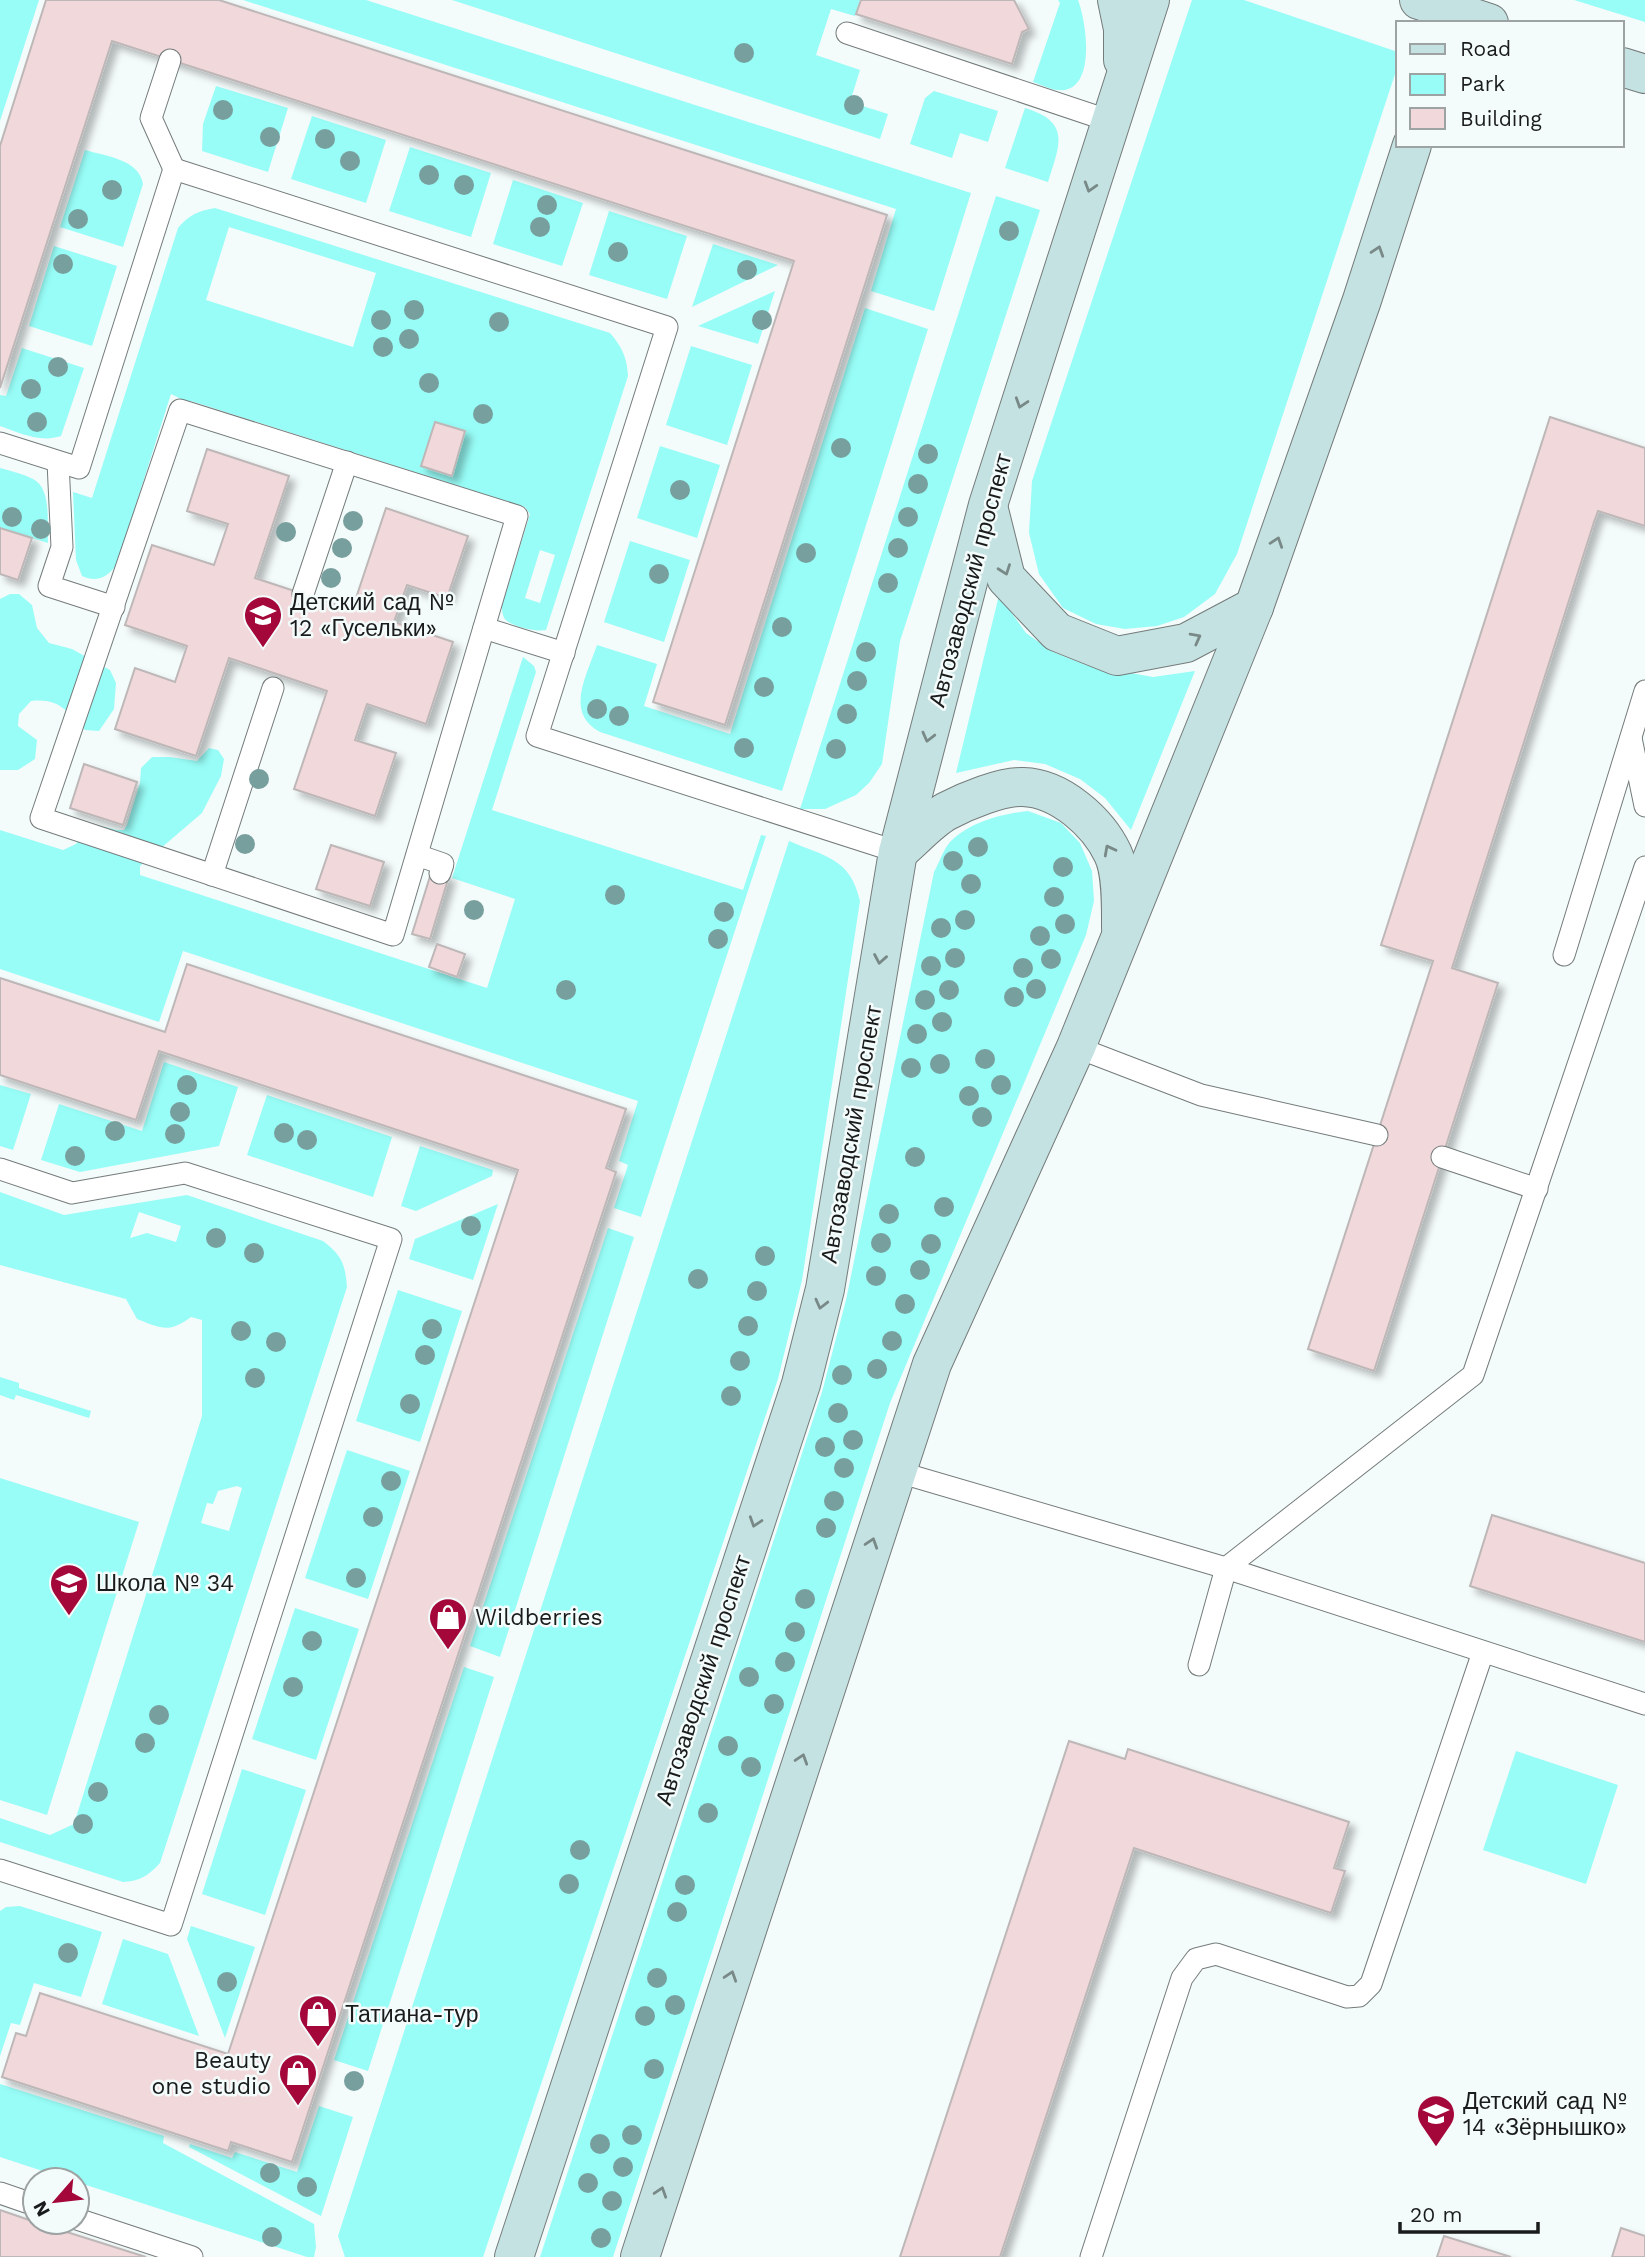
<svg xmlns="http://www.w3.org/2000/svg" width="1645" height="2257" font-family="'Work Sans',sans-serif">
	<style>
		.green { fill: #98fdf7; fill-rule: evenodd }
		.building { fill: #f1d9db; stroke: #beb7b8; stroke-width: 2; filter: url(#shadow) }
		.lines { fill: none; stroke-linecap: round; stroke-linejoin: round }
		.lane-casing { stroke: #757b7b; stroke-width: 23 }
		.secondary-casing { stroke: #757b7b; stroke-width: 40 }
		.lane { stroke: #fff; stroke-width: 21 }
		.secondary { stroke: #c4e2e1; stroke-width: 38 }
		.tree { fill: #779f9e }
		.oneway { stroke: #788988 }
		.labels { text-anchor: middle; stroke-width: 5; stroke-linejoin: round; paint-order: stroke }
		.street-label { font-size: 23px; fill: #1a1c1c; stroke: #f4fbfb }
		.poi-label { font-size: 23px; fill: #1a1c1c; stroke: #f4fbfb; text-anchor: start }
	</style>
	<defs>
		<filter id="shadow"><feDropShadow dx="6" dy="6" stdDeviation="3.5" flood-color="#0004"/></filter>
	</defs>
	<rect width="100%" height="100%" fill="#f4fbfb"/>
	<g class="green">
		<path d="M0,0H39L0,121Z"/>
		<path d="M243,0H366L971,193L934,311L871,291L896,209Z"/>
		<path d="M452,0H860L855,16L831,9L816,55L860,70L850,102L888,114L880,139Z"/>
		<path d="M1058,0H1078C1086,21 1096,84 1065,90C1055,92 1042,85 1033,82L1060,3Z"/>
		<path d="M1192,0H1244L1398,52V65L1237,554L1215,594L1184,617L1157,626L1125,629L1096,624L1063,608L1039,574L1029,533L1032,481Z"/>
		<path d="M1574,0H1645V22Z"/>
		<path d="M216,86L288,108L268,172L202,151L203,124Z"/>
		<path d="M934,91L998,111L988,142L960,133L952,158L910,144L925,98Z"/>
		<path d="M1025,108C1071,122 1060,144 1048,182L1005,168Z"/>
		<path d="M312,116L386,140L366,203L291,179Z"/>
		<path d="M410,147L491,173L471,237L389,211Z"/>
		<path d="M85,150C105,156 139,159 143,184L123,247L60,227Z"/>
		<path d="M513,180L583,203L562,266L493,244Z"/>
		<path d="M996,196L1040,210L900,641L882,764L869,783L856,795L825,809H800Z"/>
		<path d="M215,208L610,333C622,347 627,357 628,376L546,630C536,632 516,627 507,621C502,617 502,611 502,605L530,514L525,507L191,401H185L171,394L117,564C108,577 97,583 82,576L76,560L73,492L92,498L178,228C189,215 198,211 215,208ZM229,227L376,273L353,347L206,300ZM540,550L555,555L540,603L525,598Z"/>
		<path d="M609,211L687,236L667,299L589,275Z"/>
		<path d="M713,244L778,265L692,307Z"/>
		<path d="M54,246L117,266L92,346L29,326Z"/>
		<path d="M775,291L758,344L698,326Z"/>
		<path d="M865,308L928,329L782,791L600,732C564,713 587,675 597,645L657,664L644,706L730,734Z"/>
		<path d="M691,346L752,365L727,445L666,425Z"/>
		<path d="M22,348L84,368L61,436C40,443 20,433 0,426V395L6,396Z"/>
		<path d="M660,446L720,465L697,538L637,518Z"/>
		<path d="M0,468C11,471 23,474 33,479C52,488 47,525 48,543L0,528Z"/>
		<path d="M630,541L690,560L664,642L604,622Z"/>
		<path d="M10,594H19L32,605L37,628L49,643L72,649L110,670L116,683L114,709L99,731L85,730C66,711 60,698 31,701L19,714L18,726L37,740L35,759L18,770H0V599Z"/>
		<path d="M999,595L1026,633L1053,652L1086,665L1153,677L1195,671L1131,830L1105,798L1080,779L1045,764L1014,760L956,773Z"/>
		<path d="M523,657L534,666L536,672L492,810L743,890L761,835L766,836L641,1217L614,1208L628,1165L619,1161L638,1101L183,951L159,1022L0,969V830L63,850L76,844L90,825C102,824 113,831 124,830L127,825L140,783L141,768L152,757H170L197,761L209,748L218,750L224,759L221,776L202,813L140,866V875L487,988L515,899L452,878Z"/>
		<path d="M1028,811L1061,823L1080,843L1092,871L1094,901L1086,935L890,1403L613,2257H540L822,1392L846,1300L934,872C939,863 943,850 950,842C970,822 1001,814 1028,811Z"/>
		<path d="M789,841C826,857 850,858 860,901L802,1280L778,1379L483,2257H345L338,2236Z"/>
		<path d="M164,1062L238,1087L219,1146L80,1172L41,1160L59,1104L142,1131Z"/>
		<path d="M0,1085L31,1094L13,1150L0,1146Z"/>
		<path d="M267,1095L392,1137L373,1197L247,1155Z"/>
		<path d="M420,1146L493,1170L492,1176L416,1211L401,1206Z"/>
		<path d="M0,1192L64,1215L187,1195L323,1241C342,1256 345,1263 347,1287L160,1863C148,1876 140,1881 123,1882L0,1842V1818L50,1835L74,1824L202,1416V1320L191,1317C168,1334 161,1328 137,1319L126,1299L0,1265ZM139,1212L181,1226L176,1242L147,1233L130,1238ZM237,1486L242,1488L229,1531L201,1523L207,1503L213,1504L218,1491Z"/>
		<path d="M498,1204L473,1280L409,1259L415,1239Z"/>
		<path d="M608,1228L634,1237L500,1657L470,1646Z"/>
		<path d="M398,1290L462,1311L420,1442L356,1421Z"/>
		<path d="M0,1377L19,1383V1388L91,1411L89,1418L16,1395L14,1400L0,1395Z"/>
		<path d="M347,1450L410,1471L368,1599L305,1578Z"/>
		<path d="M0,1478L139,1522L47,1815L0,1800Z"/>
		<path d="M295,1608L359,1629L316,1760L252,1739Z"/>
		<path d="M464,1667L494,1677L368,2071L334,2060Z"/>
		<path d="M1516,1751L1618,1785L1586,1884L1483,1850Z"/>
		<path d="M242,1769L306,1790L265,1915L202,1894Z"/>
		<path d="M20,1906L102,1932L81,1997L34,1983L20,2025L11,2023L0,2056V1911L6,1907Z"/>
		<path d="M191,1926L255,1947L225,2038L187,1939Z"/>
		<path d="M123,1939L168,1954L199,2036L102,2004Z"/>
		<path d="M0,2084L164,2136L163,2143L314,2224L316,2247L314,2257H307L77,2182V2180H70L0,2157Z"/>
		<path d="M319,2106L353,2117L321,2216L189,2147L190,2144L232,2158L235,2152L297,2172Z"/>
	</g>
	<g class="building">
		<path d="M46,0H219L887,215L725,725L653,702L794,261L112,41L0,388V146Z"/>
		<path d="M861,0H1014L1029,29L1022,32L1012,64L856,14Z"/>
		<path d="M1550,417L1645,448V526L1598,511L1594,522L1452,968L1498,983L1374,1371L1308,1349L1433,961L1381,945Z"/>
		<path d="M435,422L465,431L452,476L421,466Z"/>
		<path d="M207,449L289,476L255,578L352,610L386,508L468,536L447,598L407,585L394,622L453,642L426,724L367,704L355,740L396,753L375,816L294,789L327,691L229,658L196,756L115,729L135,668L175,682L187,646L125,625L152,545L214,565L228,524L187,511Z"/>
		<path d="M0,528L32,538L18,580L0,574Z"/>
		<path d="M84,764L137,782L123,825L70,808Z"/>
		<path d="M331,845L384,862L370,906L316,889Z"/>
		<path d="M432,870L449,876L430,939L412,934Z"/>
		<path d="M437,944L465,954L457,977L429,967Z"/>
		<path d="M187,964L626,1109L606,1168L616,1172L292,2162L231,2142L228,2151L2,2077L16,2033L26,2036L40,1993L228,2054L518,1170L159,1051L136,1120L0,1075V978L165,1032Z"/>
		<path d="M1492,1515L1645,1563V1642L1470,1586Z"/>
		<path d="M1069,1741L1125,1759L1128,1749L1349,1822L1334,1868L1345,1871L1331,1913L1134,1848L1000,2257H900Z"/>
		<path d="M0,2210L35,2222L146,2257H0Z"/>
		<path d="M1621,2228L1645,2236V2257H1612Z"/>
		<path d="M1444,2236L1511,2257H1437Z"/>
	</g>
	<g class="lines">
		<defs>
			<g id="lane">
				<path d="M847,33L1110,121"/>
				<path d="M170,60L151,118L174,169"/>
				<path d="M180,410L517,516L393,935L41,818Z"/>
				<path d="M0,443L79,468L174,169L667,327L537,736L898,852"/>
				<path d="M58,462L62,547L49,586L114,607"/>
				<path d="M303,594L347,462"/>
				<path d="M484,628L564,653"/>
				<path d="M1631,738L1645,806"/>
				<path d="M417,855L443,864L440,873"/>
				<path d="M212,875L273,688"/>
				<path d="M1564,955L1645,691"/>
				<path d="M1076,1047L1201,1095L1377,1135"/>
				<path d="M1442,1157L1537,1189"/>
				<path d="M0,1169L72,1193L185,1173L391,1239L171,1925L0,1870"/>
				<path d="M895,1471L1226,1568L1645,1704"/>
				<path d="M1199,1665L1226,1568L1473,1375L1645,867"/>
				<path d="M0,2193L35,2205"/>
				<path d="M77,2219L192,2257"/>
				<path d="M1091,2257L1182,1978L1196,1959L1216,1954L1347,1997L1359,1996L1371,1984L1483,1652"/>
			</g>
			<g id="secondary">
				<path d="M1117,0L1123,29V60"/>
				<path d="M1419,0L1489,23"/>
				<path d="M1622,67L1645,74"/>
				<path d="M989,510L1006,578L1057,632L1117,656L1186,643L1254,607"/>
				<path d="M898,852C914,839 930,820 947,811C966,801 1002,786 1023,787C1060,788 1098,822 1113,854C1122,873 1121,907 1121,928"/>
				<path d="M514,2257L801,1384L825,1289L898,852L988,505L1150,0"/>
				<path d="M640,2257L932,1364L1076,1047L1254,607L1362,300L1412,145"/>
			</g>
		</defs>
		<use href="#lane" class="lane-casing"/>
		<use href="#secondary" class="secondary-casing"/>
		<use href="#lane" class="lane"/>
		<use href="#secondary" class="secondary"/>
	</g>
	<g class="tree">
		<circle cx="744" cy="53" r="10"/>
		<circle cx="854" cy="105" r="10"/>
		<circle cx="223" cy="110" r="10"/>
		<circle cx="270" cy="137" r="10"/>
		<circle cx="325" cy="139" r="10"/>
		<circle cx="350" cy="161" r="10"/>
		<circle cx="429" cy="175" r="10"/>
		<circle cx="464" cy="185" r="10"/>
		<circle cx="112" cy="190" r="10"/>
		<circle cx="547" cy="205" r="10"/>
		<circle cx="78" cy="219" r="10"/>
		<circle cx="540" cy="227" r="10"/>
		<circle cx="1009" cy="231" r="10"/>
		<circle cx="618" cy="252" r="10"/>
		<circle cx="63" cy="264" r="10"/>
		<circle cx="747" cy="270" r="10"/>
		<circle cx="414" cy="310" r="10"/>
		<circle cx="381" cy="320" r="10"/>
		<circle cx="762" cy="320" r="10"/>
		<circle cx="499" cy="322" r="10"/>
		<circle cx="409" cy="339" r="10"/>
		<circle cx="383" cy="347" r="10"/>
		<circle cx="58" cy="367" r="10"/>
		<circle cx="429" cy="383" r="10"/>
		<circle cx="31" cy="389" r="10"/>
		<circle cx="483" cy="414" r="10"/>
		<circle cx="37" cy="422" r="10"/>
		<circle cx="841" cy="448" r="10"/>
		<circle cx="928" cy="454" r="10"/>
		<circle cx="918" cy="484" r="10"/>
		<circle cx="680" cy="490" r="10"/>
		<circle cx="12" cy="517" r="10"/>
		<circle cx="908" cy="517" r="10"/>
		<circle cx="353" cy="521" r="10"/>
		<circle cx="41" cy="529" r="10"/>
		<circle cx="286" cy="532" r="10"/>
		<circle cx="342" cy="548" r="10"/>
		<circle cx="898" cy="548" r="10"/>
		<circle cx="806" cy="553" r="10"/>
		<circle cx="659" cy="574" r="10"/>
		<circle cx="331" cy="578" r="10"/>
		<circle cx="888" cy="583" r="10"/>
		<circle cx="782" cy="627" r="10"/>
		<circle cx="866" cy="652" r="10"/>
		<circle cx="857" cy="681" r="10"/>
		<circle cx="764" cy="687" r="10"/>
		<circle cx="597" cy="709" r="10"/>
		<circle cx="847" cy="714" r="10"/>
		<circle cx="619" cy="716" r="10"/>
		<circle cx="744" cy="748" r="10"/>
		<circle cx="836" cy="749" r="10"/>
		<circle cx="259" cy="779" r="10"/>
		<circle cx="245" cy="844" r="10"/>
		<circle cx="978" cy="847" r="10"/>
		<circle cx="953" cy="861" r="10"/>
		<circle cx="1063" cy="867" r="10"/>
		<circle cx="971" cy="884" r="10"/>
		<circle cx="615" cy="895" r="10"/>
		<circle cx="1054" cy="897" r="10"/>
		<circle cx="474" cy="910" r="10"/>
		<circle cx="724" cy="912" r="10"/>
		<circle cx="965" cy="920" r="10"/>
		<circle cx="1065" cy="924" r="10"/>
		<circle cx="941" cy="928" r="10"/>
		<circle cx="1040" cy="936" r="10"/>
		<circle cx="718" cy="939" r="10"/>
		<circle cx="955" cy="958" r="10"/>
		<circle cx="1051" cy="959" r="10"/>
		<circle cx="931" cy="966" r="10"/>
		<circle cx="1023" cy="968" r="10"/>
		<circle cx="1036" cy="989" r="10"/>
		<circle cx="566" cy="990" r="10"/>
		<circle cx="949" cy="990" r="10"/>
		<circle cx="1014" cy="997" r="10"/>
		<circle cx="925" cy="1000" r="10"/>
		<circle cx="942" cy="1022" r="10"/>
		<circle cx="917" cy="1034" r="10"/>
		<circle cx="985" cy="1059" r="10"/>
		<circle cx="940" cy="1064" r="10"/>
		<circle cx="911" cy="1068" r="10"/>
		<circle cx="187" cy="1085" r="10"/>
		<circle cx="1001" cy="1085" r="10"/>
		<circle cx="969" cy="1096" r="10"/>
		<circle cx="180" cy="1112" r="10"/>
		<circle cx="982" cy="1117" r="10"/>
		<circle cx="115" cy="1131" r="10"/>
		<circle cx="284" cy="1133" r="10"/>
		<circle cx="175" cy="1134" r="10"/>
		<circle cx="307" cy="1140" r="10"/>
		<circle cx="75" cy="1156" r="10"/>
		<circle cx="915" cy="1157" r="10"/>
		<circle cx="944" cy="1207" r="10"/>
		<circle cx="889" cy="1214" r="10"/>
		<circle cx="471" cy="1226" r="10"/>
		<circle cx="216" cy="1238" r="10"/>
		<circle cx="881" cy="1243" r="10"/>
		<circle cx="931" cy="1244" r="10"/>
		<circle cx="254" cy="1253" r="10"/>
		<circle cx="765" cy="1256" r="10"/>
		<circle cx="920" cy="1270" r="10"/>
		<circle cx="876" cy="1276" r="10"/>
		<circle cx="698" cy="1279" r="10"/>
		<circle cx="757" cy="1291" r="10"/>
		<circle cx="905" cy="1304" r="10"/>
		<circle cx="748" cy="1326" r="10"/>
		<circle cx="432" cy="1329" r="10"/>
		<circle cx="241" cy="1331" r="10"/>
		<circle cx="892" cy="1341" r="10"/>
		<circle cx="276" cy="1342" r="10"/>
		<circle cx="425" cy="1355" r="10"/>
		<circle cx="740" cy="1361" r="10"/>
		<circle cx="877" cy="1369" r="10"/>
		<circle cx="842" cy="1375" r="10"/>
		<circle cx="255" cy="1378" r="10"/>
		<circle cx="731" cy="1396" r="10"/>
		<circle cx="410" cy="1404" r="10"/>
		<circle cx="838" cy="1413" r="10"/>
		<circle cx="853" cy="1440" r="10"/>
		<circle cx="825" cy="1447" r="10"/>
		<circle cx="844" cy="1468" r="10"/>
		<circle cx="391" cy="1481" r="10"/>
		<circle cx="834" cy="1501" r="10"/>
		<circle cx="373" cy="1517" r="10"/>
		<circle cx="826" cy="1528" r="10"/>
		<circle cx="356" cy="1578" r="10"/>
		<circle cx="805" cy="1599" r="10"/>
		<circle cx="795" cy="1632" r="10"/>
		<circle cx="312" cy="1641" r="10"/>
		<circle cx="785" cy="1662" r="10"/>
		<circle cx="749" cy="1677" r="10"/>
		<circle cx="293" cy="1687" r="10"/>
		<circle cx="774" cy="1704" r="10"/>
		<circle cx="159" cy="1715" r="10"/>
		<circle cx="145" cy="1743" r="10"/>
		<circle cx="728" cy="1746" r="10"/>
		<circle cx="751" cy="1767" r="10"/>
		<circle cx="98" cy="1792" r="10"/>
		<circle cx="708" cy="1813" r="10"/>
		<circle cx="83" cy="1824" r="10"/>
		<circle cx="580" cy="1850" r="10"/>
		<circle cx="569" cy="1884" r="10"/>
		<circle cx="685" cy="1885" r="10"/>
		<circle cx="677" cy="1912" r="10"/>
		<circle cx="68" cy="1953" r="10"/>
		<circle cx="657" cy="1978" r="10"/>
		<circle cx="227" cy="1982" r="10"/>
		<circle cx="675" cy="2005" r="10"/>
		<circle cx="645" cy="2016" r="10"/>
		<circle cx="654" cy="2069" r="10"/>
		<circle cx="354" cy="2081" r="10"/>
		<circle cx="632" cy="2135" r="10"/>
		<circle cx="600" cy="2144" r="10"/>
		<circle cx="623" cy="2167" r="10"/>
		<circle cx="270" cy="2173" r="10"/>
		<circle cx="588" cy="2183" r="10"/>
		<circle cx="307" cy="2187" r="10"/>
		<circle cx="612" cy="2201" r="10"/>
		<circle cx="272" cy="2237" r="10"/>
		<circle cx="601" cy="2238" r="10"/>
	</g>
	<defs><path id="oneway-chevron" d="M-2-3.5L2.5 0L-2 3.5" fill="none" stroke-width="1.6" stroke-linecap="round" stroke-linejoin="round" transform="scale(1.75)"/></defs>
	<g class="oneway">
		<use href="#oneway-chevron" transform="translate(1090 187) rotate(107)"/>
		<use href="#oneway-chevron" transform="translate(1378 251) rotate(-72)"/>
		<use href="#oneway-chevron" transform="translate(1021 403) rotate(108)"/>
		<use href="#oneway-chevron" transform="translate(1277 542) rotate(-71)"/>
		<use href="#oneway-chevron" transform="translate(1005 570) rotate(70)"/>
		<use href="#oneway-chevron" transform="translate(1196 638) rotate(-28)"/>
		<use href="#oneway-chevron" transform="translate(928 737) rotate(104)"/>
		<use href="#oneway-chevron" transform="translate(1109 850) rotate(-118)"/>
		<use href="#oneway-chevron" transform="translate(880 959) rotate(100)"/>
		<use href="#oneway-chevron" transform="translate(821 1304) rotate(104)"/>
		<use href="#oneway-chevron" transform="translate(755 1522) rotate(108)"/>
		<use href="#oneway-chevron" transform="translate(872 1543) rotate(-72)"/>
		<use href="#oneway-chevron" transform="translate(802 1759) rotate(-72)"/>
		<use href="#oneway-chevron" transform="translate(731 1976) rotate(-72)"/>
		<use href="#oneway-chevron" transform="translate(661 2192) rotate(-72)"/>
	</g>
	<defs>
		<symbol id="school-pin" viewBox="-11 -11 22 30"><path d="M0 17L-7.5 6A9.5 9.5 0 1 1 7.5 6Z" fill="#a4073a" stroke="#f4fbfb"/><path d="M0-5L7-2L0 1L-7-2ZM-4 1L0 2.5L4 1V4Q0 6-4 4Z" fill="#fff"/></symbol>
		<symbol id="shop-pin" viewBox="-11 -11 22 30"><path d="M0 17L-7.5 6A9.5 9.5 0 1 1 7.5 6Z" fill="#a4073a" stroke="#f4fbfb"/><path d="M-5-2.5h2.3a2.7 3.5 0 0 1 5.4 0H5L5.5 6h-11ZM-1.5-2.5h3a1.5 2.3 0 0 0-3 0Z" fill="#fff"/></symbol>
	</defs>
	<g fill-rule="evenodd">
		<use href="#school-pin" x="241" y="593" width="44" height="60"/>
		<use href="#school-pin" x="47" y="1561" width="44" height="60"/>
		<use href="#shop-pin" x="426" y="1595" width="44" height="60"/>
		<use href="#shop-pin" x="296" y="1992" width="44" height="60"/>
		<use href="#shop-pin" x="276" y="2051" width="44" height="60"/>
		<use href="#school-pin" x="1414" y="2092" width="44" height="60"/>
	</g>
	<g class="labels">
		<g class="street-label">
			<text transform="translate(970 580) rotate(-75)" y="8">Автозаводский проспект</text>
			<text transform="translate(851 1134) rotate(-80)" y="8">Автозаводский проспект</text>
			<text transform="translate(703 1680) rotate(-72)" y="8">Автозаводский проспект</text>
		</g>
		<g class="poi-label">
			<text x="290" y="610">Детский сад №<tspan x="290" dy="26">12 «Гусельки»</tspan></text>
			<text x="96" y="1591">Школа № 34</text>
			<text x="475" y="1625">Wildberries</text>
			<text x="345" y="2022">Татиана-тур</text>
			<text x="271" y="2068" text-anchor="end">Beauty<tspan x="271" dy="26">one studio</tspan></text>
			<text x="1463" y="2109">Детский сад №<tspan x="1463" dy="26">14 «Зёрнышко»</tspan></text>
		</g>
	</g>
	<rect x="1396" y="21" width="228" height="126" fill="#f4fbfb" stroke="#9da2a2" stroke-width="2"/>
	<rect x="1410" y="44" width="35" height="10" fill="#c4e2e1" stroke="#9da2a2" stroke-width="2"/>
	<text x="1460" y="56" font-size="21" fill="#1a1c1c">Road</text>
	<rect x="1410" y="74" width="35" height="21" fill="#98fdf7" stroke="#9da2a2" stroke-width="2"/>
	<text x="1460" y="91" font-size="21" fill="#1a1c1c">Park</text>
	<rect x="1410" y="108" width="35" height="21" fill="#f1d9db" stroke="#9da2a2" stroke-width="2"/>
	<text x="1460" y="126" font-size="21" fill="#1a1c1c">Building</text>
	<g transform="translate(56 2201) rotate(242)"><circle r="33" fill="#f4fbfb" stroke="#9da2a2" stroke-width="2"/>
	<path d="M0-5L12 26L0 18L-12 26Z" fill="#a4073a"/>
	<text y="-10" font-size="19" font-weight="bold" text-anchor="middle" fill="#1a1c1c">N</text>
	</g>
	<path d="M1400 2222v10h138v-10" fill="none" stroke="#1a1c1c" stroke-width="3.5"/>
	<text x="1410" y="2222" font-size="21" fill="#1a1c1c" stroke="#f4fbfb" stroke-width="5" paint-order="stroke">20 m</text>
</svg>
